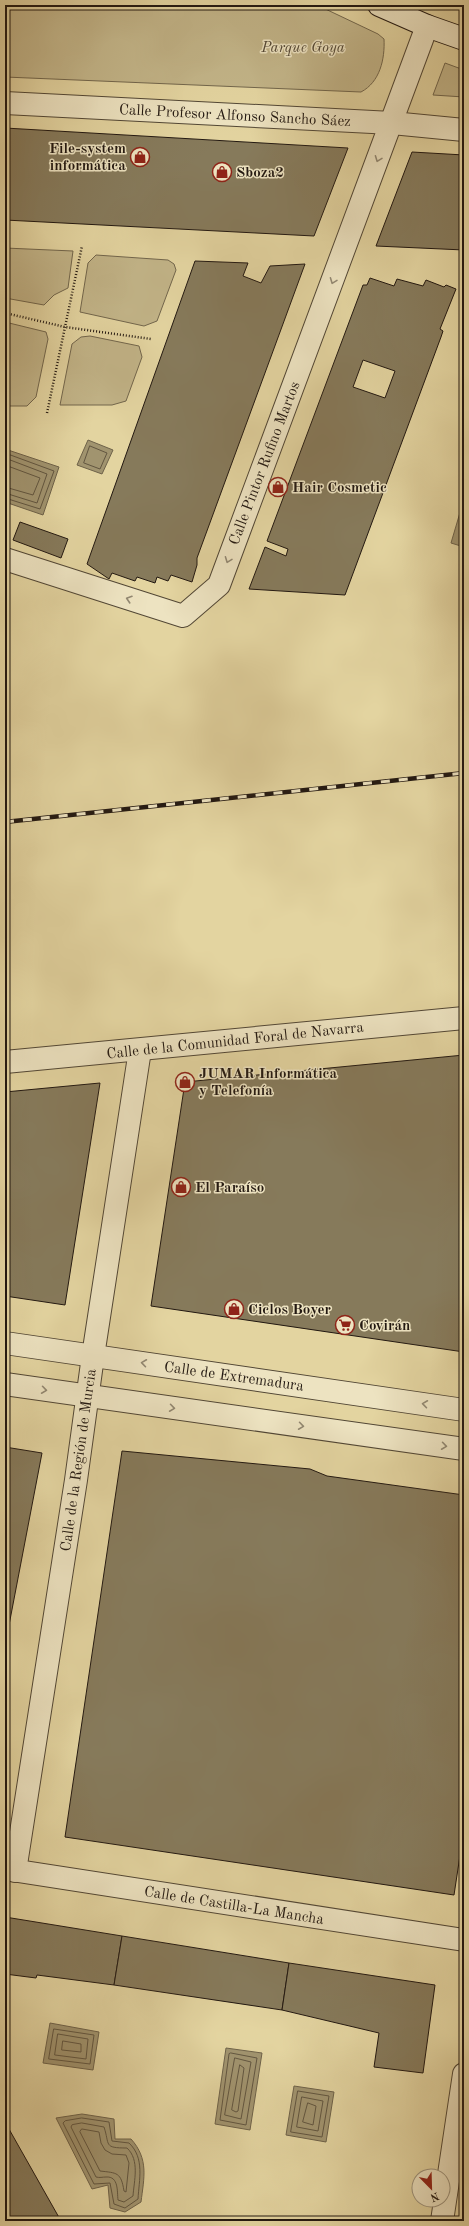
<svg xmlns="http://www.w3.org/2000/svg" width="469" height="2226" font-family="'Old Standard TT',serif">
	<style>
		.green { fill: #c2b488; stroke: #72664c }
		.water { fill: #a1946f; stroke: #6e6249 }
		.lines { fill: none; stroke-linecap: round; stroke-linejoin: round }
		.shore { stroke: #625640; stroke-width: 1 }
		.building { fill: #867a5b; stroke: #221811; fill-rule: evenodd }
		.street-casing { stroke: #524735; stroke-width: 24 }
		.secondary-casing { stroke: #221811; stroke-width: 24 }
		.path { stroke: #221811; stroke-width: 2.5; stroke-dasharray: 1 2; stroke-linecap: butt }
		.street { stroke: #ede3c1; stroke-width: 22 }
		.secondary { stroke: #ede3c1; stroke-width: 22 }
		.rail-casing { stroke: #221811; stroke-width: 4.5 }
		.rail { stroke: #ede3c1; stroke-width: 3; stroke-dasharray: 9; stroke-linecap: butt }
		.oneway { stroke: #928872 }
		.labels { text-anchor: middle; stroke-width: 3; stroke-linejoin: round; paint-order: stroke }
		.park-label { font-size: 15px; font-style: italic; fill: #524735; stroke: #ede3c1 }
		.street-label { font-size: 15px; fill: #221811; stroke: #ede3c1 }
		.poi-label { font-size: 15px; font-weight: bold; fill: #221811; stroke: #ede3c1; text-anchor: start }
	</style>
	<rect width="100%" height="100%" fill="#e3d4a0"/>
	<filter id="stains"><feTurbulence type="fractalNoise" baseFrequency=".005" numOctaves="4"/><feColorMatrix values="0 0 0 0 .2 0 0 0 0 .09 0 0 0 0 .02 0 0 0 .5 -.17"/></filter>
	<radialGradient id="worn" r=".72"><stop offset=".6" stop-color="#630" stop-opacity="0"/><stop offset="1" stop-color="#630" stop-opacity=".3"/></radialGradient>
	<g class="green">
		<path d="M5,5H317L378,34L384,39C385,59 380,82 361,92L5,77Z"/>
		<path d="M445,63L464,70V97L433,95Z"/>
		<path d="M5,248L73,251L68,288L54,295L44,305L5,298Z"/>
		<path d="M96,255L168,260L174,264L176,270L157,321L144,326L80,312L88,263Z"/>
		<path d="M5,322L46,332L48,339L36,397L27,406H5Z"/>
		<path d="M90,336L139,346L142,357L126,401L112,405H60L72,344L81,337Z"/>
	</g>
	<g class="water">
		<path d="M88,440L113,450L102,474L77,465Z"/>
		<path d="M5,449L59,467L43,515L5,502Z"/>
		<path d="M464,499V547L451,543Z"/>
		<path d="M50,2023L99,2032L93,2070L43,2063Z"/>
		<path d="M226,2048L262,2053L250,2130L215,2124Z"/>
		<path d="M294,2086L334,2092L326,2142L286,2135Z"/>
		<path d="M82,2114L114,2119L115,2139H131C149,2159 144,2178 141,2202L125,2212L110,2208L108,2185L92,2189L56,2118Z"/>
	</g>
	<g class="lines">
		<g class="shore">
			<path d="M90,446L107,453L100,469L84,463Z"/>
			<path d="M5,453L54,471L40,509L5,498"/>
			<path d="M5,458L47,474L37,503L5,493"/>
			<path d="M5,465L40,478L33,495L5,487"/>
			<path d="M54,2029L94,2035L90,2064L49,2059Z"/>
			<path d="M58,2034L88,2039L86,2059L55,2055Z"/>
			<path d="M63,2041L81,2044V2052L62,2050Z"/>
			<path d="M231,2053L257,2058L246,2125L220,2120L229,2054Z"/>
			<path d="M235,2058L251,2062L241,2119L225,2115Z"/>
			<path d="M240,2065L244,2068L238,2111L236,2112L232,2110Z"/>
			<path d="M298,2091L329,2096L322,2137L291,2132Z"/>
			<path d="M302,2097L323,2101L318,2131L297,2127Z"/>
			<path d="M308,2103L316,2106L313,2125L303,2122Z"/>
			<path d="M82,2118L109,2122L112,2141L129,2143C145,2158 139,2180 138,2199L125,2208L114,2204L110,2183L94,2184L63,2123L65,2121Z"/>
			<path d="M82,2123L104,2127C110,2145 103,2148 127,2148C140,2160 134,2181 133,2196L124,2202L118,2200C117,2192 119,2176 106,2177C102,2177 100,2178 96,2177L71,2127L72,2125Z"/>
			<path d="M82,2129L99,2132L101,2143L105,2150L112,2154L126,2155L129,2163L126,2192L124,2191C121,2172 117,2173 100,2171L80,2132Z"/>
		</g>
	</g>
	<g class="building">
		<path d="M5,128L348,148L314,236L5,220Z"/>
		<path d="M412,152L464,155V250L376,246Z"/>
		<path d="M195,261L248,263L243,276L261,283L270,266L305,264L197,558V565L192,582L171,575L168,581L157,577L155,583L137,577L135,581L112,573L109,579L87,564Z"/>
		<path d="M370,278L394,286L397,279L423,286L426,280L444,287L446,285L456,289L440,329L443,331L441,337L345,595L249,589L265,547L286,556L288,549L267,541L363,285H367ZM363,360L395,371L385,398L353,387Z"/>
		<path d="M20,522L68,539L61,558L13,540Z"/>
		<path d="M464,1055V1352L151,1306L185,1082Z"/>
		<path d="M100,1083L65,1305L5,1296V1092Z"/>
		<path d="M5,1447L42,1453L5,1646Z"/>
		<path d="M122,1451L310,1469L327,1476L464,1495V1829L454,1895L65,1837Z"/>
		<path d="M5,1917L122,1936L114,1985L37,1975L36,1978L5,1974Z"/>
		<path d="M122,1936L289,1963L282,2010L114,1985Z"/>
		<path d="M289,1963L435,1985L423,2073L374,2067L379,2033L282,2010Z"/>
		<path d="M5,2122L61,2221H5Z"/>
	</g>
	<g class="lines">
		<defs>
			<g id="street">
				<path d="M5,103L392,123L464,130"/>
				<path d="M5,559L183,616L219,585L427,26"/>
				<path d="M5,1062L464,1018"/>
				<path d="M5,1343L464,1410"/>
				<path d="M5,1384L464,1449"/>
				<path d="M5,1869L464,1940"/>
				<path d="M15,1871L76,1480L93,1356L140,1050"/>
				<path d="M442,2221L464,2074"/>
			</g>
			<path id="secondary" d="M379,5L427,26L464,39"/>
		</defs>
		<use href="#street" class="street-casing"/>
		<use href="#secondary" class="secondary-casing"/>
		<g class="path">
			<path d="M5,313L65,327L151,339"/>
			<path d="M47,413L82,246"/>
		</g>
		<use href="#street" class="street"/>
		<use href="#secondary" class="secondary"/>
		<defs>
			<path id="rail" d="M5,822L464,773"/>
		</defs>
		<use href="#rail" class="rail-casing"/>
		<use href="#rail" class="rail"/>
	</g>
	<defs><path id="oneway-chevron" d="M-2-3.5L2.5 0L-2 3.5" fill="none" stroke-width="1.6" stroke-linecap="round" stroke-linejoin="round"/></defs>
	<g class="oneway">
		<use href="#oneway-chevron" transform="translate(378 159) rotate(111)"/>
		<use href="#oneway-chevron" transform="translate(333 281) rotate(111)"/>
		<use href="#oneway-chevron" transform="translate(228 560) rotate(111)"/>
		<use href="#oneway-chevron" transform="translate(129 599) rotate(-162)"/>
		<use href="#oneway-chevron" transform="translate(144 1363) rotate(-172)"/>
		<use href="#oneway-chevron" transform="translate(44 1390) rotate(8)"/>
		<use href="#oneway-chevron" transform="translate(425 1404) rotate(-172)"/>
		<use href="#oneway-chevron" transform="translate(172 1408) rotate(8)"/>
		<use href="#oneway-chevron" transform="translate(301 1426) rotate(8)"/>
		<use href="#oneway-chevron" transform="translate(444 1446) rotate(8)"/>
	</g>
	<defs>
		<symbol id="shop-ring" viewBox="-11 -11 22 22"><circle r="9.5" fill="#ede3c1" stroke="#8f2418" stroke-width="1.5"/><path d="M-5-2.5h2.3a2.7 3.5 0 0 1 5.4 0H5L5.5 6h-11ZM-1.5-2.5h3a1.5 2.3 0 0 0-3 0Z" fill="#8f2418"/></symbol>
		<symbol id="supermarket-ring" viewBox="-11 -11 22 22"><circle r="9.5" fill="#ede3c1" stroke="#8f2418" stroke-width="1.5"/><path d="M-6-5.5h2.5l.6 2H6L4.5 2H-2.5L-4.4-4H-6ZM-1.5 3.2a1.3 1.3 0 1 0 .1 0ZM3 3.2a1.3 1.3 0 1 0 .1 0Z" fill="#8f2418"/></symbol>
	</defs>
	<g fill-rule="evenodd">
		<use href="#shop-ring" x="129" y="146" width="22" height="22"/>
		<use href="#shop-ring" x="211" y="161" width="22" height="22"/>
		<use href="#shop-ring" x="267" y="476" width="22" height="22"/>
		<use href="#shop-ring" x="174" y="1071" width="22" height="22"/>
		<use href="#shop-ring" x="170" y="1176" width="22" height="22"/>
		<use href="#shop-ring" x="223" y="1298" width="22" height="22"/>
		<use href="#supermarket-ring" x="334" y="1314" width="22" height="22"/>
	</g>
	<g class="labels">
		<g class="park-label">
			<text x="303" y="52">Parque Goya</text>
		</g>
		<g class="street-label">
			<text transform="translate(235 115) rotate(3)" y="5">Calle Profesor Alfonso Sancho Sáez</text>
			<text transform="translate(264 463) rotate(-69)" y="5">Calle Pintor Rufino Martos</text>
			<text transform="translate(235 1040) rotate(-6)" y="5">Calle de la Comunidad Foral de Navarra</text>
			<text transform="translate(234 1376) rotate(8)" y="5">Calle de Extremadura</text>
			<text transform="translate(78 1460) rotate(-82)" y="5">Calle de la Región de Murcia</text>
			<text transform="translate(234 1905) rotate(9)" y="5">Calle de Castilla-La Mancha</text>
		</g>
		<g class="poi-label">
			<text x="126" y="153" text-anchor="end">File-system<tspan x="126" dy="17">informática</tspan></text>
			<text x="236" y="177">Sboza2</text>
			<text x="292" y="492">Hair Cosmetic</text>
			<text x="199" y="1078">JUMAR Informática<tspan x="199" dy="17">y Telefonía</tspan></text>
			<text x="195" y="1192">El Paraíso</text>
			<text x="248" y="1314">Ciclos Boyer</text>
			<text x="359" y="1330">Covirán</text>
		</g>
	</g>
	<rect width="469" height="2226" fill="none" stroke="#e3d4a0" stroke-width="20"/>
	<rect x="6" y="6" width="457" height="2214" fill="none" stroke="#221811" stroke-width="2"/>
	<rect x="10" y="10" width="449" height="2206" fill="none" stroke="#221811"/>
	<g transform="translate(431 2188) rotate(157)"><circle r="19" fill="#ede3c1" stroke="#9c927b"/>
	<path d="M0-3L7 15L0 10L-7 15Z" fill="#8f2418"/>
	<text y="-6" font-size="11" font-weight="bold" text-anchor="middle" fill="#221811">N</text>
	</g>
	<rect width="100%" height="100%" filter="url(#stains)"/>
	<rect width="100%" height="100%" fill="url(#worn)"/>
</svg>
